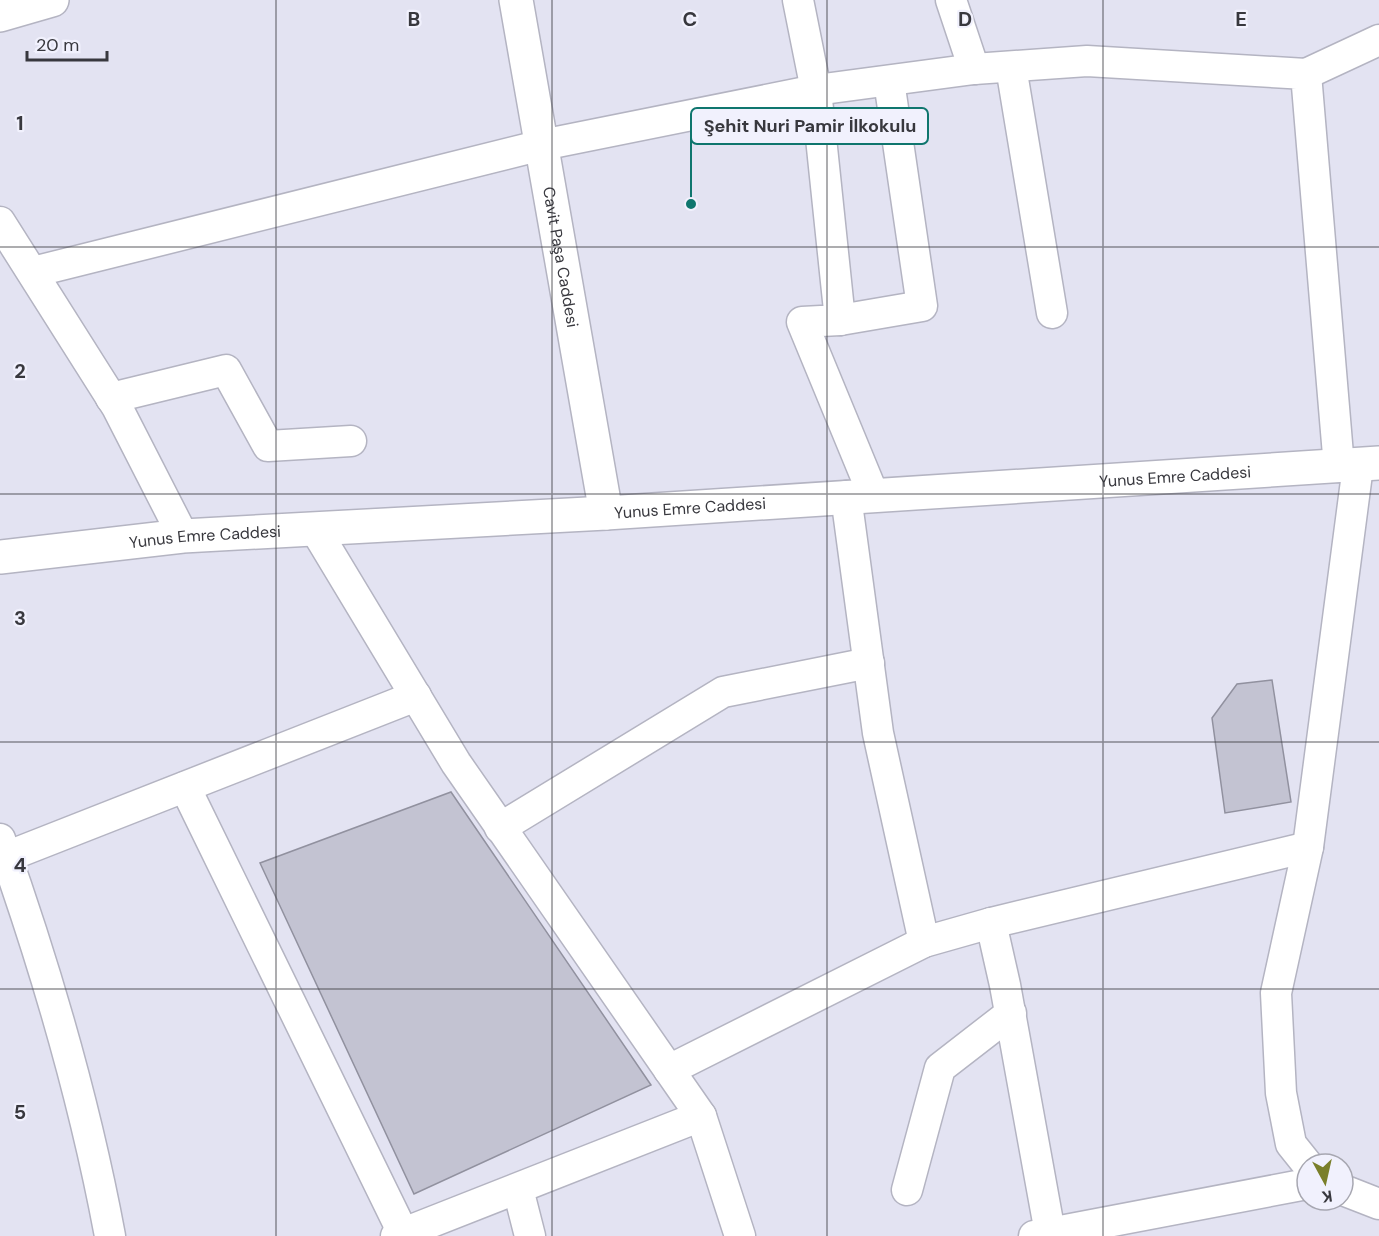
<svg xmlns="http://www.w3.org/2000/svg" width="1379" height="1236" font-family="'DM Sans',sans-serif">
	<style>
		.building { fill: #c3c3d2; stroke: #91919f; stroke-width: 1.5 }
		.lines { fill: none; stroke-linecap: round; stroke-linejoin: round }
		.street-casing { stroke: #b4b4c2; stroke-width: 33 }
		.secondary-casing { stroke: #b4b4c2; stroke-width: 36 }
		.street { stroke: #fff; stroke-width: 30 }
		.secondary { stroke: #fff; stroke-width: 33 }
		.grid { fill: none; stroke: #38383e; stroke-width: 1.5; stroke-opacity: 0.55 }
		.labels { text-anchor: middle; stroke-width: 4.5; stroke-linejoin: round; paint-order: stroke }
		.street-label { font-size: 16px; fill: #38383e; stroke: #f1f1fd }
		.grid-label { font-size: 20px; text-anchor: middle; font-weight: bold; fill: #38383e; stroke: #f1f1fd; stroke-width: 4.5; stroke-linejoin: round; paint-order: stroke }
		.leader { fill: none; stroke: #0f766e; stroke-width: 2 }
		.callout-dot { fill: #0f766e; stroke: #f1f1fd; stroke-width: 2 }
		.callout { fill: #f1f1fd; stroke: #0f766e; stroke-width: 2 }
		.callout-label { font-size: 18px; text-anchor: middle; font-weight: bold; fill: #38383e }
	</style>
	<rect width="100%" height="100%" fill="#e3e3f2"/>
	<g class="building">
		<path d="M1272,680L1291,802L1225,813L1212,718L1237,684Z"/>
		<path d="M451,792L651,1085L414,1194L260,863Z"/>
	</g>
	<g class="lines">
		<defs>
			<g id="street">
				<path d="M798,0L816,90L840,320L802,322L873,494"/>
				<path d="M951,0L974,69"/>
				<path d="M1011,67L1052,313"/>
				<path d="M1306,74L1379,40"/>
				<path d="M0,222L117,407L183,536"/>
				<path d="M33,272L542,145L816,90L974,69L1087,61L1306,74L1339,467"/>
				<path d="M840,320L922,306L889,81"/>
				<path d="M111,398L226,370L268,446L351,441"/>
				<path d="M846,496L878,733L924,942"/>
				<path d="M315,529L456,763L701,1116L740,1236"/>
				<path d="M185,787L403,1233"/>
				<path d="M500,828L723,692L869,663"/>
				<path d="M0,839C46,968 85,1102 110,1236"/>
				<path d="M6,857L416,696"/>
				<path d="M991,923L1005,985L1050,1233"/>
				<path d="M669,1070L924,942L991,923L1308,847"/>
				<path d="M1307,1164L1291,1144L1281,1093L1276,993L1308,847L1358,466"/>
				<path d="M518,1189L530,1236"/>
				<path d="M907,1190L940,1068L1011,1013"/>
				<path d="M1343,1190L1379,1204"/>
				<path d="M396,1236L701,1116"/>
				<path d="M1034,1236L1307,1184"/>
			</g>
			<g id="secondary">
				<path id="s1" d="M516,0L606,513"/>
				<path d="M0,15L52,0"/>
				<path id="s2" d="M0,557L183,536L606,513L1379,463"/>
			</g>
		</defs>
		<use href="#street" class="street-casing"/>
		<use href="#secondary" class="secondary-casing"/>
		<use href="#street" class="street"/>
		<use href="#secondary" class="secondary"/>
	</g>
	<path class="grid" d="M276,0V1236M552,0V1236M827,0V1236M1103,0V1236M0,247H1379M0,494H1379M0,742H1379M0,989H1379"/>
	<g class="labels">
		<g class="street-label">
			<text dy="6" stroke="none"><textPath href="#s1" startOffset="261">Cavit Paşa Caddesi</textPath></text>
			<text dy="6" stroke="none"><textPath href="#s2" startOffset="1178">Yunus Emre Caddesi</textPath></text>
			<text dy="6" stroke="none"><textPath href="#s2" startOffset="692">Yunus Emre Caddesi</textPath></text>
			<text dy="6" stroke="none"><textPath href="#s2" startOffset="206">Yunus Emre Caddesi</textPath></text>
		</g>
	</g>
	<g class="grid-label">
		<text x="414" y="26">B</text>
		<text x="690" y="26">C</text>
		<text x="965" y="26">D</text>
		<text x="1241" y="26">E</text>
		<text x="20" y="130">1</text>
		<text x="20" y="378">2</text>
		<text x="20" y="625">3</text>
		<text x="20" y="872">4</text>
		<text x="20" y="1119">5</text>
	</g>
	<path class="leader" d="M691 204L691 126"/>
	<circle class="callout-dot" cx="691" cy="204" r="6"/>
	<rect class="callout" x="691" y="108" width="237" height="36" rx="6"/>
	<g class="callout-label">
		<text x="810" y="132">Şehit Nuri Pamir İlkokulu</text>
	</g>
	<g transform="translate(1325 1182) rotate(172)"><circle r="28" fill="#f1f1fd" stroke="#a7a7b1" stroke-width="1.5"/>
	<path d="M0-4.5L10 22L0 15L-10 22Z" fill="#7a7f2a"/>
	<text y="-9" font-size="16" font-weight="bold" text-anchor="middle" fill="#38383e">K</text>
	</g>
	<path d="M27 51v9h80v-9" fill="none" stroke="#38383e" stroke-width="3"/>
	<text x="36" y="51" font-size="18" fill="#38383e" stroke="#f1f1fd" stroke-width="4.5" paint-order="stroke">20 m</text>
</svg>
